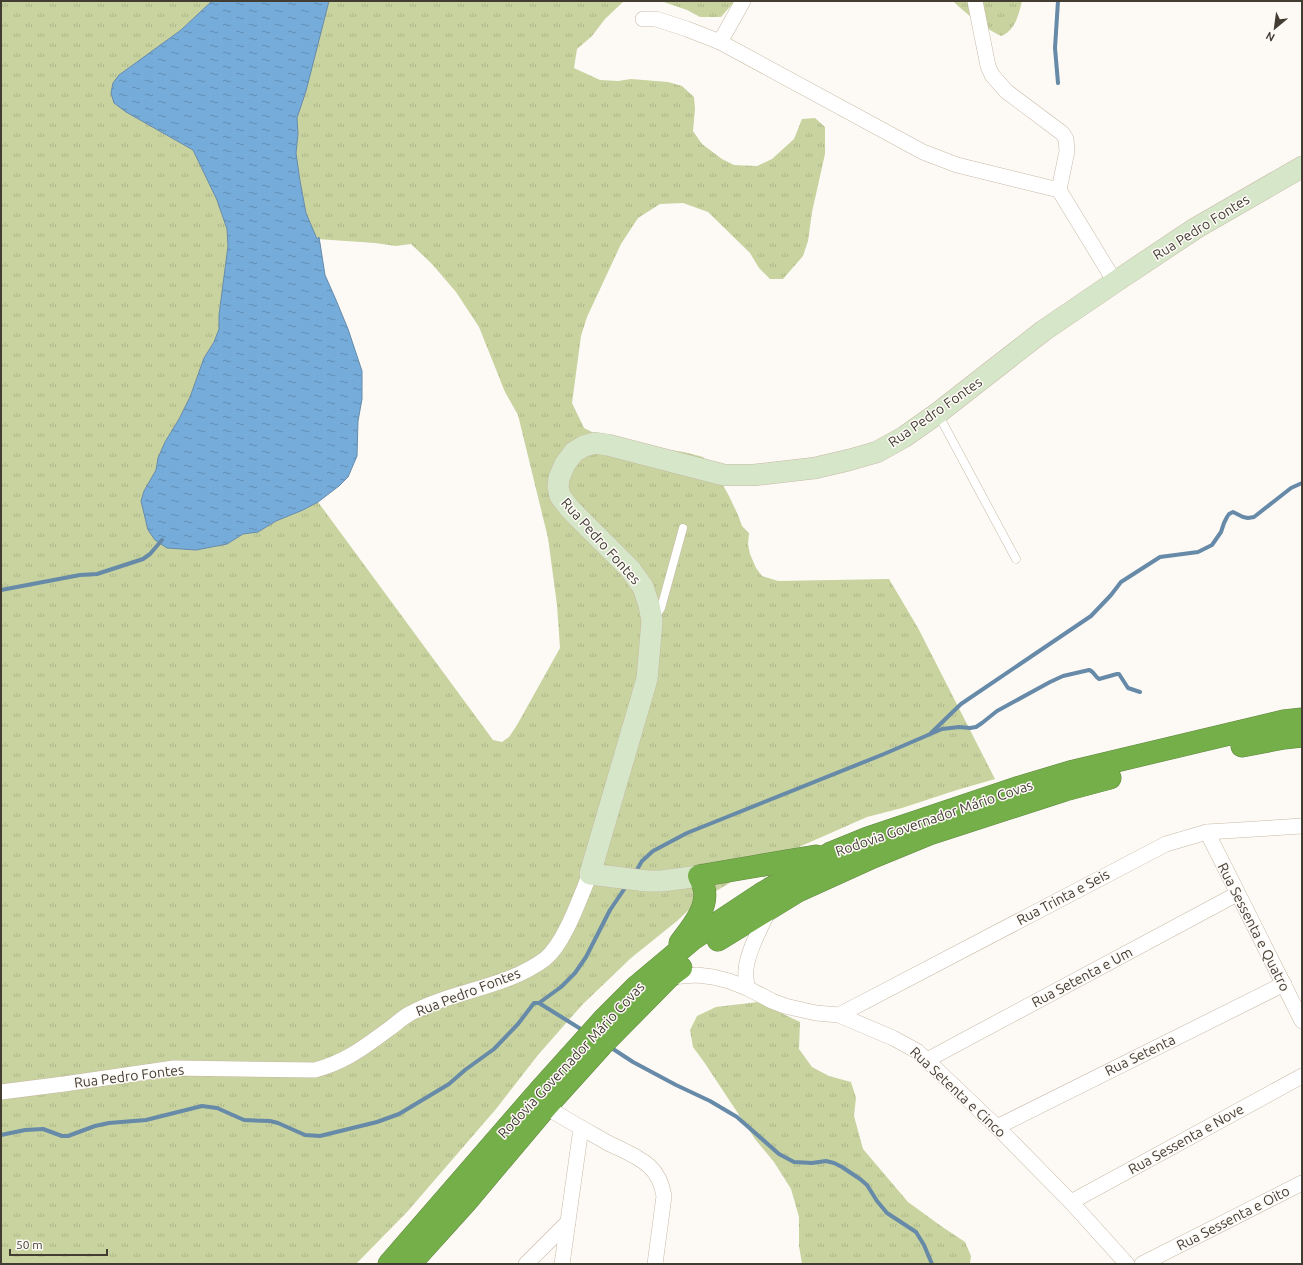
<svg xmlns="http://www.w3.org/2000/svg" width="1303" height="1265" font-family="Ubuntu,sans-serif">
	<style>
		.grass { fill: url(#grass-tufts) }
		.water { fill: url(#water-ripples); stroke: #668aa8 }
		.lines { fill: none; stroke-linecap: round; stroke-linejoin: round }
		.stream { stroke: #668aa8; stroke-width: 4 }
		.lane-casing { stroke: #c8b9a5; stroke-width: 9 }
		.street-casing { stroke: #c8b9a5; stroke-width: 16 }
		.secondary-casing { stroke: #c8b9a5; stroke-width: 22 }
		.highway-casing { stroke: #638742; stroke-width: 23 }
		.lane { stroke: #fff; stroke-width: 8 }
		.street { stroke: #fff; stroke-width: 15 }
		.secondary { stroke: #d6e7c9; stroke-width: 21 }
		.highway { stroke: #75af4a; stroke-width: 22 }
		.labels { text-anchor: middle; stroke-width: 3; stroke-linejoin: round; paint-order: stroke }
		.street-label { font-size: 14px; fill: #423c33; stroke: #fdfaf6 }
	</style>
	<defs>
		<pattern id="grass-tufts" width="24" height="20" patternUnits="userSpaceOnUse"><rect width="24" height="20" fill="#c8d39f"/><path d="M3 7l-1-3M5 7V3M7 7l1-3M15 17l-1-3M17 17v-4M19 17l1-3" fill="none" stroke="#adb689"/></pattern>
		<pattern id="water-ripples" width="26" height="14" patternUnits="userSpaceOnUse"><rect width="26" height="14" fill="#76acda"/><path d="M2 4q2-2 4 0t4 0M15 11q2-2 4 0t4 0" fill="none" stroke="#628db1"/></pattern>
	</defs>
	<rect width="100%" height="100%" fill="#fdfaf6"/>
	<g class="grass">
		<path d="M1,1H212L181,30L119,75L114,103L126,112L193,150L217,200L227,229L228,246L219,315V329L214,342L204,358L190,397L179,419L165,442L158,458L156,470L144,491L141,501L148,530L167,548L196,550L227,544L243,534L258,532L276,521L303,510L318,502L493,740L502,742L509,737L517,725L560,648L557,605L548,538L518,415L505,392L479,327L456,292L432,264L411,244L396,246L375,243L317,239L306,213L300,181L296,153L298,134L297,118L306,91L329,1H624L605,19L592,36L577,49L574,68L600,80L618,81L631,79L668,82L682,86L694,97L695,109L693,131L702,144L722,159L734,165L757,166L772,159L794,139L802,119L815,118L825,127V154L812,212L808,241L803,256L783,279H770L759,268L750,253L708,212L683,203L660,204L638,218L621,244L587,317L581,336L572,403L584,428L596,434L641,446L684,452L703,457L714,469L729,496L738,515L742,526L749,533L748,544L750,554L756,568L762,576L778,581L889,579L918,628L995,779L957,790L902,808L867,817L765,862L696,903L677,921L631,958L582,1005L538,1055L496,1109L407,1212L356,1264H1Z"/>
		<path d="M661,1H735L721,17H700L687,10Z"/>
		<path d="M953,1H1022C1019,14 1015,31 1001,36C983,27 967,15 953,1Z"/>
		<path d="M758,1002L800,1022L799,1049L812,1067L829,1076L851,1082L856,1098L854,1116L863,1149L908,1202L941,1226L965,1242L971,1256L970,1264H802L799,1246V1217L791,1189L774,1162L755,1139L704,1062L693,1047L690,1030L697,1016L716,1007Z"/>
	</g>
	<path class="water" d="M212,1H329L306,91L297,118L298,134L296,153L300,181L306,213L317,239L319,237L325,275L336,300L348,329L362,371V399L358,421L357,456L348,477L339,486L318,502L303,510L276,521L258,532L243,534L227,544L196,550L167,548L155,540L148,530L141,501L144,491L156,470L158,458L165,442L179,419L190,397L204,358L214,342L219,329V315L228,246L227,229L217,200L193,150L126,112L114,103L111,93L113,83L119,75L181,30Z"/>
	<g class="lines">
		<g class="stream">
			<path d="M1058,1L1055,48L1058,83"/>
			<path d="M1,590L80,575L97,574L143,559L150,554L162,540"/>
			<path d="M931,733L961,704L1091,616L1111,595L1121,582L1160,557L1198,552L1212,545L1221,532L1224,523L1227,517L1229,514L1233,512L1243,517L1248,518L1254,517L1291,488L1302,483"/>
			<path d="M635,873L642,861L653,851L687,833L884,754L942,729L959,727L970,728L976,727L982,723L997,711L1050,682L1063,676L1089,670C1094,671 1095,677 1099,679L1117,674H1119L1128,688L1140,692"/>
			<path d="M539,1003L584,1031"/>
			<path d="M610,1047L633,1062L676,1085L710,1101L737,1117L779,1154L794,1162L812,1163L826,1161L834,1163L842,1167L860,1179L867,1185L877,1201L887,1213L916,1232L924,1245L932,1264"/>
			<path d="M1,1135L25,1130L43,1129L62,1136H68L95,1126L109,1123L146,1120L202,1106L217,1108L244,1120L270,1121L278,1123L305,1135L320,1136L377,1122L399,1114L449,1084L465,1070L494,1049L518,1024L534,1003H539L561,987L575,973L586,957L610,910L627,885"/>
		</g>
		<defs>
			<g id="lane">
				<path d="M938,414L1016,559"/>
				<path d="M655,617L661,608L683,528"/>
			</g>
			<g id="street">
				<path d="M975,1L988,66L992,75L1006,91L1062,133L1066,139L1067,151L1059,190L1115,282"/>
				<path d="M643,19H656L687,29L720,42L923,152L957,165L1059,190"/>
				<path d="M720,42L743,1"/>
				<path d="M1207,832L1302,1021"/>
				<path d="M669,977L697,975L713,977L729,981L747,988L772,1001L785,1006L816,1013L839,1015L893,1038L917,1051L997,1127L1071,1202L1127,1264"/>
				<path d="M747,988C747,982 745,976 746,970C747,952 762,925 770,908"/>
				<path d="M839,1015L1166,844L1207,832L1302,826"/>
				<path d="M927,1060L1237,894"/>
				<path d="M1,1092L64,1084L174,1068L315,1070C346,1062 364,1047 389,1029C396,1024 403,1017 411,1013C454,990 506,988 545,959C565,943 580,897 590,874"/>
				<path d="M546,1107C567,1120 587,1131 608,1143C622,1150 638,1156 649,1166C658,1174 662,1184 664,1196L655,1264"/>
				<path d="M997,1127L1284,984"/>
				<path d="M1071,1202L1302,1076"/>
				<path d="M526,1264L568,1222"/>
				<path d="M562,1264L581,1128"/>
				<path d="M1142,1264L1302,1183"/>
			</g>
			<path id="secondary" d="M699,876L662,881H647L590,874L647,679L652,621L649,605L643,587L630,569L570,509L560,496L558,487L559,478L565,464L574,452L584,446L595,443L608,445L724,475H754L815,468L849,460L877,452L904,437L938,413L1043,331L1115,282L1196,228L1302,167"/>
			<g id="highway">
				<path d="M1242,746L1284,738L1302,736"/>
				<path d="M718,940L798,891L873,857L929,834L1065,790L1110,778"/>
				<path d="M680,943C691,928 709,908 704,888C703,884 701,880 699,876L816,856"/>
				<path d="M389,1264L540,1090L603,1020L637,986L693,939L761,894L831,853L868,838L1020,787L1070,772L1284,721L1302,719"/>
				<path d="M410,1264L466,1202L546,1107L602,1045L669,977L681,968"/>
			</g>
		</defs>
		<use href="#lane" class="lane-casing"/>
		<use href="#street" class="street-casing"/>
		<use href="#secondary" class="secondary-casing"/>
		<use href="#highway" class="highway-casing"/>
		<use href="#lane" class="lane"/>
		<use href="#street" class="street"/>
		<use href="#secondary" class="secondary"/>
		<use href="#highway" class="highway"/>
	</g>
	<g class="labels">
		<g class="street-label">
			<text transform="translate(1201 227) rotate(-32)" y="5">Rua Pedro Fontes</text>
			<text transform="translate(935 412) rotate(-35)" y="5">Rua Pedro Fontes</text>
			<text transform="translate(601 541) rotate(48)" y="5">Rua Pedro Fontes</text>
			<text transform="translate(934 818) rotate(-19)" y="5">Rodovia Governador Mário Covas</text>
			<text transform="translate(1063 897) rotate(-28)" y="5">Rua Trinta e Seis</text>
			<text transform="translate(1254 927) rotate(63)" y="5">Rua Sessenta e Quatro</text>
			<text transform="translate(1082 977) rotate(-28)" y="5">Rua Setenta e Um</text>
			<text transform="translate(468 992) rotate(-21)" y="5">Rua Pedro Fontes</text>
			<text transform="translate(1140 1055) rotate(-26)" y="5">Rua Setenta</text>
			<text transform="translate(571 1060) rotate(-47)" y="5">Rodovia Governador Mário Covas</text>
			<text transform="translate(129 1076) rotate(-7)" y="5">Rua Pedro Fontes</text>
			<text transform="translate(958 1092) rotate(43)" y="5">Rua Setenta e Cinco</text>
			<text transform="translate(1186 1139) rotate(-29)" y="5">Rua Sessenta e Nove</text>
			<text transform="translate(1233 1218) rotate(-27)" y="5">Rua Sessenta e Oito</text>
		</g>
	</g>
	<rect width="1303" height="1265" fill="none" stroke="#423c33" stroke-width="4"/>
	<g transform="translate(1275 28) rotate(209)" stroke="#fdfaf6" stroke-width="3" paint-order="stroke">
	<path d="M0-3L7 15L0 10L-7 15Z" fill="#423c33"/>
	<text y="-6" font-size="11" font-weight="bold" text-anchor="middle" fill="#423c33">N</text>
	</g>
	<path d="M10 1249v6h97v-6" fill="none" stroke="#423c33" stroke-width="2"/>
	<text x="16" y="1249" font-size="12" fill="#423c33" stroke="#fdfaf6" stroke-width="3" paint-order="stroke">50 m</text>
</svg>
